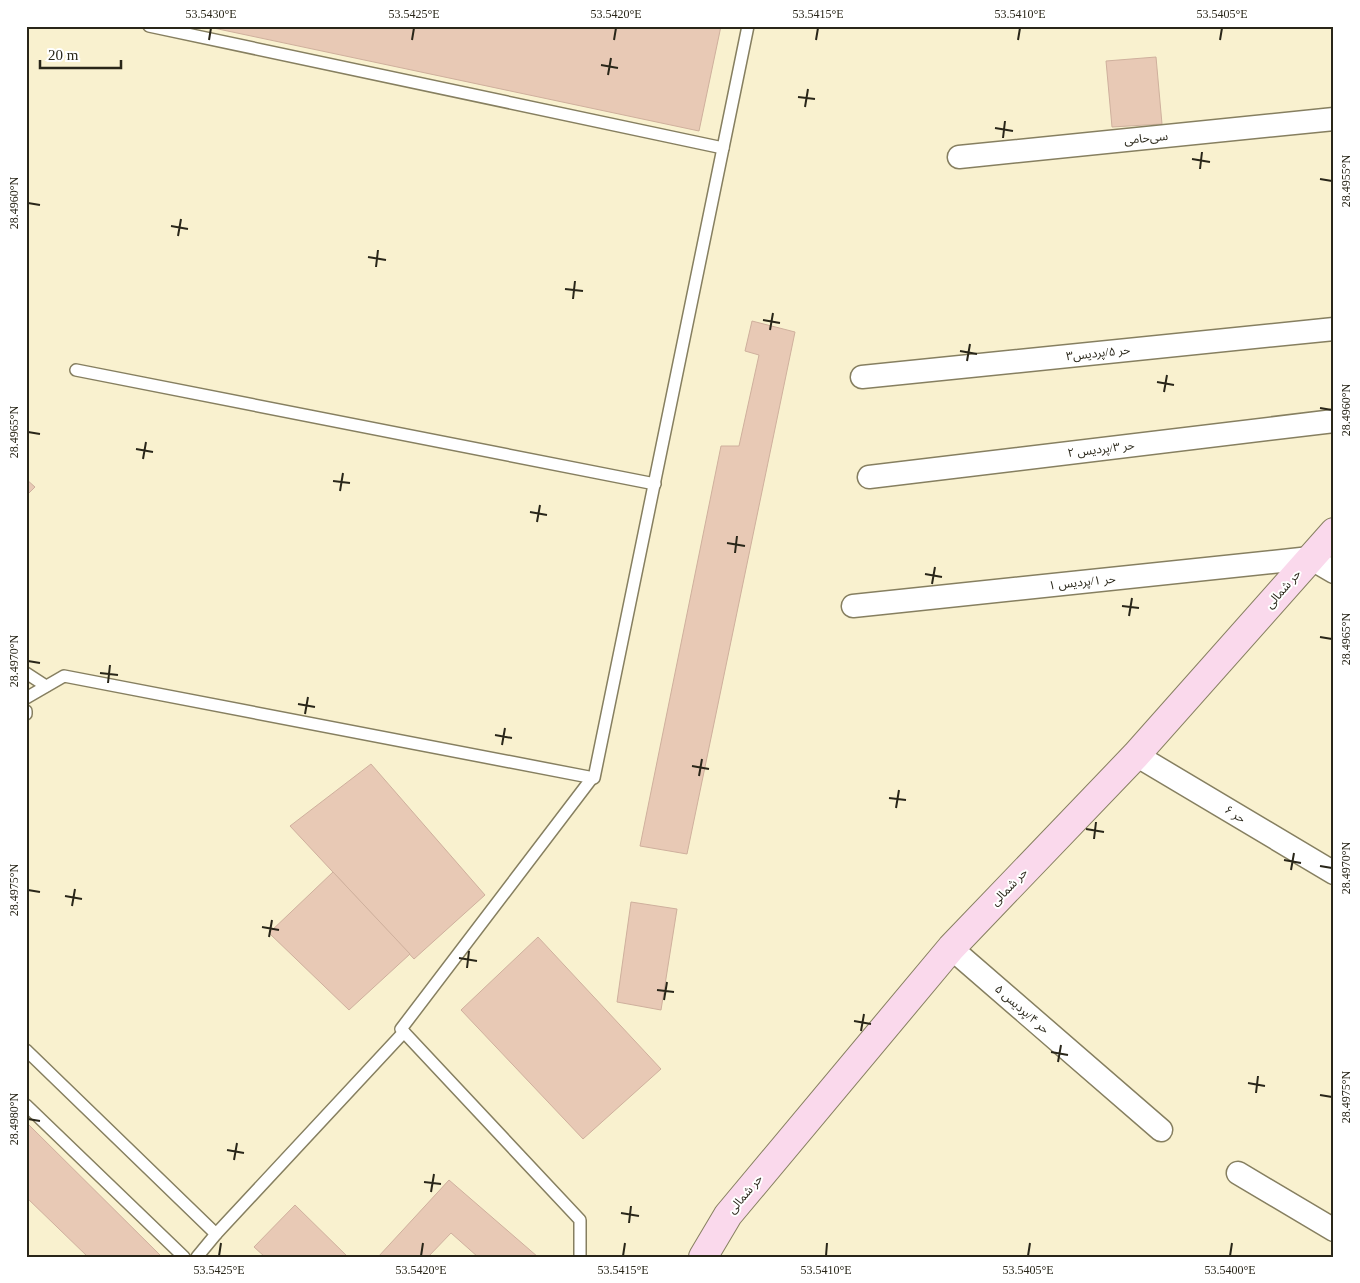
<svg xmlns="http://www.w3.org/2000/svg" width="1360" height="1283" font-family="'Times New Roman','Noto Sans Arabic',serif">
	<style>
		.building { fill: #e8c9b5; stroke: #cfb09d }
		.lines { fill: none; stroke-linecap: round; stroke-linejoin: round }
		.lane-casing { stroke: #867f60; stroke-width: 14 }
		.street-casing { stroke: #867f60; stroke-width: 25 }
		.secondary-casing { stroke: #867f60; stroke-width: 30 }
		.lane { stroke: #fff; stroke-width: 11 }
		.street { stroke: #fff; stroke-width: 22 }
		.secondary { stroke: #fad9ec; stroke-width: 28 }
		.ticks { fill: none; stroke: #292619; stroke-width: 2 }
		.labels { text-anchor: middle; stroke-width: 4; stroke-linejoin: round; paint-order: stroke }
		.street-label { font-size: 12px; fill: #292619; stroke: #fff }
		.neatline { fill: none; stroke: #292619; stroke-width: 2 }
		.ticks-label { font-size: 12px; text-anchor: middle; fill: #292619 }
	</style>
	<rect width="100%" height="100%" fill="#f9f1cf"/>
	<g class="building">
		<path d="M204,26H721L699,131Z"/>
		<path d="M1156,57L1162,124L1112,127L1106,61Z"/>
		<path d="M752,321L795,332L687,854L640,846L721,446H739L759,355L745,351Z"/>
		<path d="M26,479L35,487L26,496Z"/>
		<path d="M371,764L485,895L414,959L290,826Z"/>
		<path d="M333,872L410,954L349,1010L269,933Z"/>
		<path d="M631,902L677,909L661,1010L617,1002Z"/>
		<path d="M538,937L661,1069L583,1139L461,1010Z"/>
		<path d="M29,1125L162,1257H88L26,1197V1128Z"/>
		<path d="M449,1180L538,1257H478L451,1233L428,1257H378Z"/>
		<path d="M295,1205L348,1257H265L254,1247Z"/>
	</g>
	<g class="lines">
		<defs>
			<g id="lane">
				<path d="M149,26L723,148"/>
				<path d="M76,370L655,484"/>
				<path d="M26,673L46,686"/>
				<path d="M26,698L64,676L594,778L748,26"/>
				<path d="M26,711V714"/>
				<path d="M26,1050L216,1234L197,1257"/>
				<path d="M26,1105L184,1257"/>
				<path d="M216,1234L404,1032"/>
				<path d="M580,1257V1220L401,1029L592,778"/>
			</g>
			<g id="street">
				<path d="M959,157L1334,119"/>
				<path d="M862,377L1334,329"/>
				<path d="M869,477L1334,421"/>
				<path d="M853,606L1310,558L1334,572"/>
				<path d="M1136,755L1334,873"/>
				<path d="M951,948L1161,1130"/>
				<path d="M1238,1173L1334,1230"/>
			</g>
			<path id="secondary" d="M703,1257L728,1215L951,948L1136,755L1334,532"/>
		</defs>
		<use href="#lane" class="lane-casing"/>
		<use href="#street" class="street-casing"/>
		<use href="#secondary" class="secondary-casing"/>
		<use href="#lane" class="lane"/>
		<use href="#street" class="street"/>
		<use href="#secondary" class="secondary"/>
	</g>
	<path class="ticks" d="M209,40L211,28M412,40L414,28M614,40L616,28M816,40L818,28M1018,40L1020,28M1220,40L1222,28M601,65L618,68M608,75L611,58M798,97L815,99M805,107L808,89M995,128L1013,131M1003,138L1005,121M1192,159L1210,162M1200,169L1202,152M1320,179L1332,181M28,203L40,205M171,226L188,229M178,236L181,219M368,257L386,260M376,267L378,250M565,289L583,291M573,299L575,281M763,320L780,323M770,330L773,313M960,351L977,354M967,361L970,344M1157,382L1174,385M1164,392L1167,375M1320,408L1332,410M28,432L40,434M136,449L153,452M143,459L146,442M333,481L350,483M340,491L343,473M530,512L547,515M537,522L540,505M727,543L745,546M735,553L737,536M925,574L942,577M932,584L935,567M1122,606L1139,608M1129,616L1132,598M1320,637L1332,639M28,661L40,663M100,673L118,675M108,683L110,665M298,704L315,707M305,714L308,697M495,735L512,738M502,745L505,728M692,766L709,769M699,776L702,759M889,798L906,800M896,808L899,790M1086,829L1104,832M1094,839L1096,822M1284,860L1301,863M1320,866L1332,868M1291,870L1294,853M28,890L40,892M65,896L82,899M72,906L75,889M262,927L279,930M269,937L272,920M459,958L477,961M467,968L469,951M657,990L674,992M664,1000L667,982M854,1021L871,1024M861,1031L864,1014M1051,1052L1068,1055M1058,1062L1061,1045M1248,1083L1265,1086M1256,1093L1258,1076M1320,1095L1332,1097M28,1119L40,1121M227,1150L244,1153M234,1160L237,1143M424,1182L441,1184M431,1192L434,1174M621,1213L639,1216M629,1223L631,1206M219,1256L221,1243M421,1256L423,1243M623,1256L625,1243M826,1256L827,1243M1028,1256L1030,1243M1230,1256L1232,1243"/>
	<g class="labels">
		<g class="street-label">
			<text transform="translate(1146 138) rotate(-6)" y="4">سی‌حامی</text>
			<text transform="translate(1098 353) rotate(-6)" y="4">حر ۵/پردیس۳</text>
			<text transform="translate(1101 449) rotate(-7)" y="4">حر ۳/پردیس ۲</text>
			<text transform="translate(1082 582) rotate(-6)" y="4">حر ۱/پردیس ۱</text>
			<text transform="translate(1283 589) rotate(-49)" y="4">حر شمالی</text>
			<text transform="translate(1235 814) rotate(31)" y="4">حر ۶</text>
			<text transform="translate(1009 887) rotate(-46)" y="4">حر شمالی</text>
			<text transform="translate(1022 1009) rotate(41)" y="4">حر ۴/پردیس ۵</text>
			<text transform="translate(745 1194) rotate(-50)" y="4">حر شمالی</text>
		</g>
	</g>
	<rect width="1360" height="1283" fill="none" stroke="#ffffff" stroke-width="55"/>
	<path d="M40 60v8h81v-8" fill="none" stroke="#292619" stroke-width="2.5"/>
	<text x="48" y="60" font-size="15" fill="#292619" stroke="#ffffff" stroke-width="4" paint-order="stroke">20 m</text>
	<rect x="28" y="28" width="1304" height="1228" class="neatline"/>
	<g class="ticks-label">
		<text x="211" y="18">53.5430°E</text>
		<text x="414" y="18">53.5425°E</text>
		<text x="616" y="18">53.5420°E</text>
		<text x="818" y="18">53.5415°E</text>
		<text x="1020" y="18">53.5410°E</text>
		<text x="1222" y="18">53.5405°E</text>
		<text transform="translate(1346 181) rotate(-90)" y="4">28.4955°N</text>
		<text transform="translate(14 203) rotate(-90)" y="4">28.4960°N</text>
		<text transform="translate(1346 410) rotate(-90)" y="4">28.4960°N</text>
		<text transform="translate(14 432) rotate(-90)" y="4">28.4965°N</text>
		<text transform="translate(1346 639) rotate(-90)" y="4">28.4965°N</text>
		<text transform="translate(14 661) rotate(-90)" y="4">28.4970°N</text>
		<text transform="translate(1346 868) rotate(-90)" y="4">28.4970°N</text>
		<text transform="translate(14 890) rotate(-90)" y="4">28.4975°N</text>
		<text transform="translate(1346 1097) rotate(-90)" y="4">28.4975°N</text>
		<text transform="translate(14 1119) rotate(-90)" y="4">28.4980°N</text>
		<text x="219" y="1274">53.5425°E</text>
		<text x="421" y="1274">53.5420°E</text>
		<text x="623" y="1274">53.5415°E</text>
		<text x="826" y="1274">53.5410°E</text>
		<text x="1028" y="1274">53.5405°E</text>
		<text x="1230" y="1274">53.5400°E</text>
	</g>
</svg>
